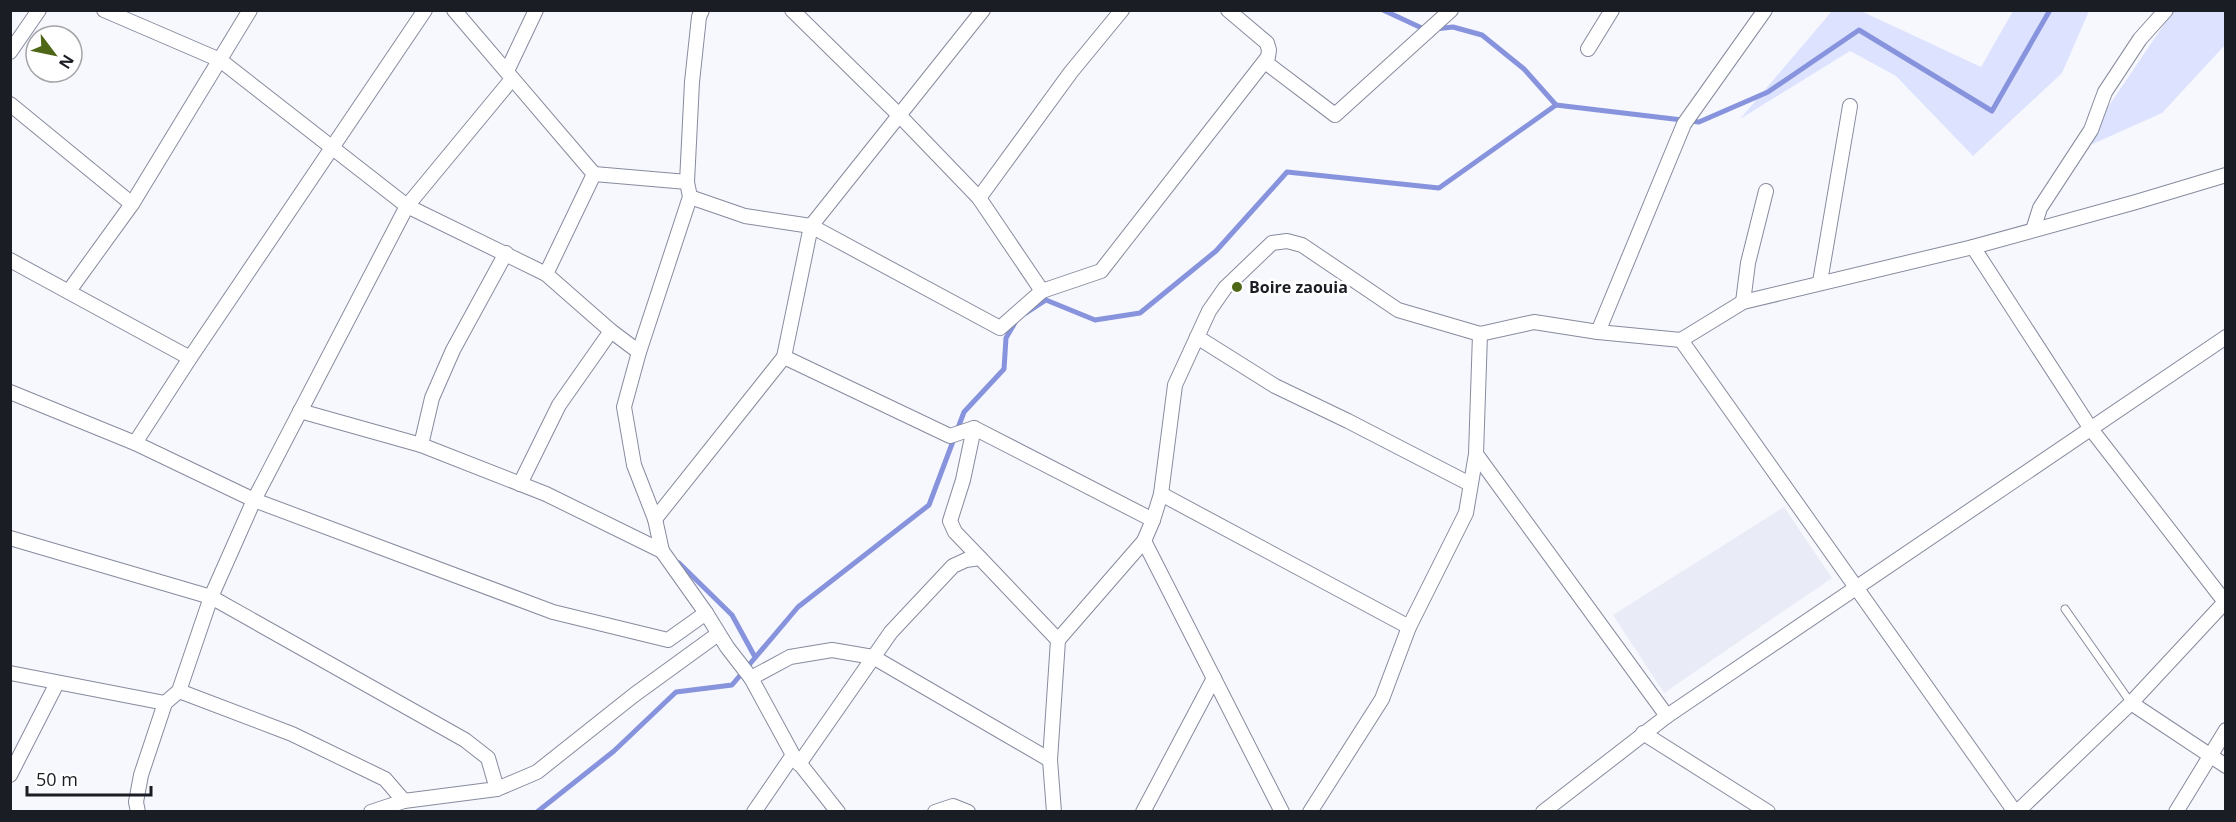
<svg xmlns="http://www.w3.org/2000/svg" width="2236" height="822" font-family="'Open Sans',sans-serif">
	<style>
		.built { fill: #e9ecf7 }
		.green { fill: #dde3fe }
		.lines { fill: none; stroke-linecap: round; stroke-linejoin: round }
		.stream { stroke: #8794dd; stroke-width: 5 }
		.lane-casing { stroke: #868b9e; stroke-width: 9 }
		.street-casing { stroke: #868b9e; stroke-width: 16 }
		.lane { stroke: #fff; stroke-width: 7 }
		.street { stroke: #fff; stroke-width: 14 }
		.poi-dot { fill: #4e6717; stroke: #fff; stroke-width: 2 }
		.labels { text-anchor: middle; stroke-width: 6; stroke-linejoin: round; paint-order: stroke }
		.poi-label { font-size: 16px; font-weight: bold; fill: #1b1d24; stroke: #fff; text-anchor: start }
	</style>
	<rect width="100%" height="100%" fill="#f7f8fd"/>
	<path class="built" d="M1784,507L1832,578L1664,693L1613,615Z"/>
	<g class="green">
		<path d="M1832,11H1861L1981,67L2013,11H2089L2062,73L1973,156L1896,76L1850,51L1740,119Z"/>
		<path d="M2173,11H2225V45L2162,113L2079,150Z"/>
	</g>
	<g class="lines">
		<g class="stream">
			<path d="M1383,10L1426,30L1453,27L1482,35L1524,69L1556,105"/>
			<path d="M1026,313L1046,300L1095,320L1140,313L1216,251L1287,172L1439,188L1556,105L1699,122L1768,92L1859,30L1992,111L2050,10"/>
			<path d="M679,563L732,615L755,657"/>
			<path d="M537,812L614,751L676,692L732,685L798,607L929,505L964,412L1004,369L1006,338L1016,321"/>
		</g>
		<defs>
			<path id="lane" d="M2065,609L2131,703"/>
			<g id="street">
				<path d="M104,10L220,60L407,206L546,274L611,331L639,352"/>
				<path d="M454,10L594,174L546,274"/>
				<path d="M702,10L699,17L692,82L687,182L690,197L639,352L624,407L634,465L655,519L662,551L706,613L727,647L751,678L793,755L838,812"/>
				<path d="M792,10L900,116L979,198L1042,291L1101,271L1268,57L1269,50L1267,43L1228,10"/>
				<path d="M1588,49L1612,10"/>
				<path d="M10,52L39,10"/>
				<path d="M1265,62L1335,115L1451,10"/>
				<path d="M507,71L536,10"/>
				<path d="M10,104L132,204"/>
				<path d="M594,174L687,182"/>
				<path d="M690,197L745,216L811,226L1000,328L1042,291"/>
				<path d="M979,198L1071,72L1122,10"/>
				<path d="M2033,230L2040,208L2091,130L2105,92L2140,39L2166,10"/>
				<path d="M1973,247L2091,429L2225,602L2131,703L2017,812"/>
				<path d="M10,260L190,358"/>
				<path d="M1820,282L1850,106"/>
				<path d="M69,291L132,204L250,10"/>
				<path d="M1743,302L1748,263L1766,191"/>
				<path d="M1598,332L1684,124L1765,10"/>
				<path d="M1197,337L1275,386L1348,421L1470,484"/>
				<path d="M1681,340L2015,812"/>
				<path d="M784,357L950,436L974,428L963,480L950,521L955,532L980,558"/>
				<path d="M10,392L135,443L254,500L553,612L668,640L706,613"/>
				<path d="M300,411L421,445L546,494L662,551"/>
				<path d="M974,428L1153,520"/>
				<path d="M135,443L190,358L425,10"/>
				<path d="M421,445L432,398L453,350L506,253"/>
				<path d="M1476,454L1667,716"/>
				<path d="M520,484L559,405L611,331"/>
				<path d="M1161,494L1409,627"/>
				<path d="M655,519L784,357L811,226L983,10"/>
				<path d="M10,538L211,597L465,740L488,758L497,789L404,801L385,779L292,734L179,691"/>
				<path d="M1144,541L1282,812"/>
				<path d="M10,673L165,703"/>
				<path d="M751,678L790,657L832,650L873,657L1050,760"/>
				<path d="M2131,703L2226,766"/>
				<path d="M1643,733L1768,812"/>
				<path d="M799,764L891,632L953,566L966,560L980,558L1058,640"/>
				<path d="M10,775L57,683"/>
				<path d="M497,789L537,772L634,695L718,634"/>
				<path d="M138,812L136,802L141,775L165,703L179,691L211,597L254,500L407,206L512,79"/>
				<path d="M371,812L404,801"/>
				<path d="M754,812L793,755"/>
				<path d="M935,812L953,806L968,812"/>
				<path d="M1054,812L1050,760L1058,640L1144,541L1153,520L1161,494L1175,385L1209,311L1225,288L1272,243L1287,241L1302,245L1398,310L1480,334L1534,322L1598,332L1681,340L1743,302L1973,247L2136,202L2226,175"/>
				<path d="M1143,812L1214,678"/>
				<path d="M1310,812L1382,699L1409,627L1466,513L1476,454L1480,334"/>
				<path d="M1543,812L1667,716L2226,337"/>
				<path d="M2176,812L2226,730"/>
			</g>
		</defs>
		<use href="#lane" class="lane-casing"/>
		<use href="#street" class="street-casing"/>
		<use href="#lane" class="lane"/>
		<use href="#street" class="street"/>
	</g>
	<circle class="poi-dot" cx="1237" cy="287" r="6"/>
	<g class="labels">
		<g class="poi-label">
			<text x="1249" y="293">Boire zaouia</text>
		</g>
	</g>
	<rect width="2236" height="822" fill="none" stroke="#1b1d24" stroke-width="24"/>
	<g transform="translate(54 54) rotate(122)"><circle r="28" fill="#ffffff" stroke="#a4a5a7" stroke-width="1.5"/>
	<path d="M0-4.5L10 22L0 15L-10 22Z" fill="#4e6717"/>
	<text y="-9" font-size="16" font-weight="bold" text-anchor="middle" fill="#1b1d24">N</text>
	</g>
	<path d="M27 786v9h124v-9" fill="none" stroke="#1b1d24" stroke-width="3"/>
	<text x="36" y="786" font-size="18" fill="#1b1d24" stroke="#ffffff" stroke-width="4.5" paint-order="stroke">50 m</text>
</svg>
